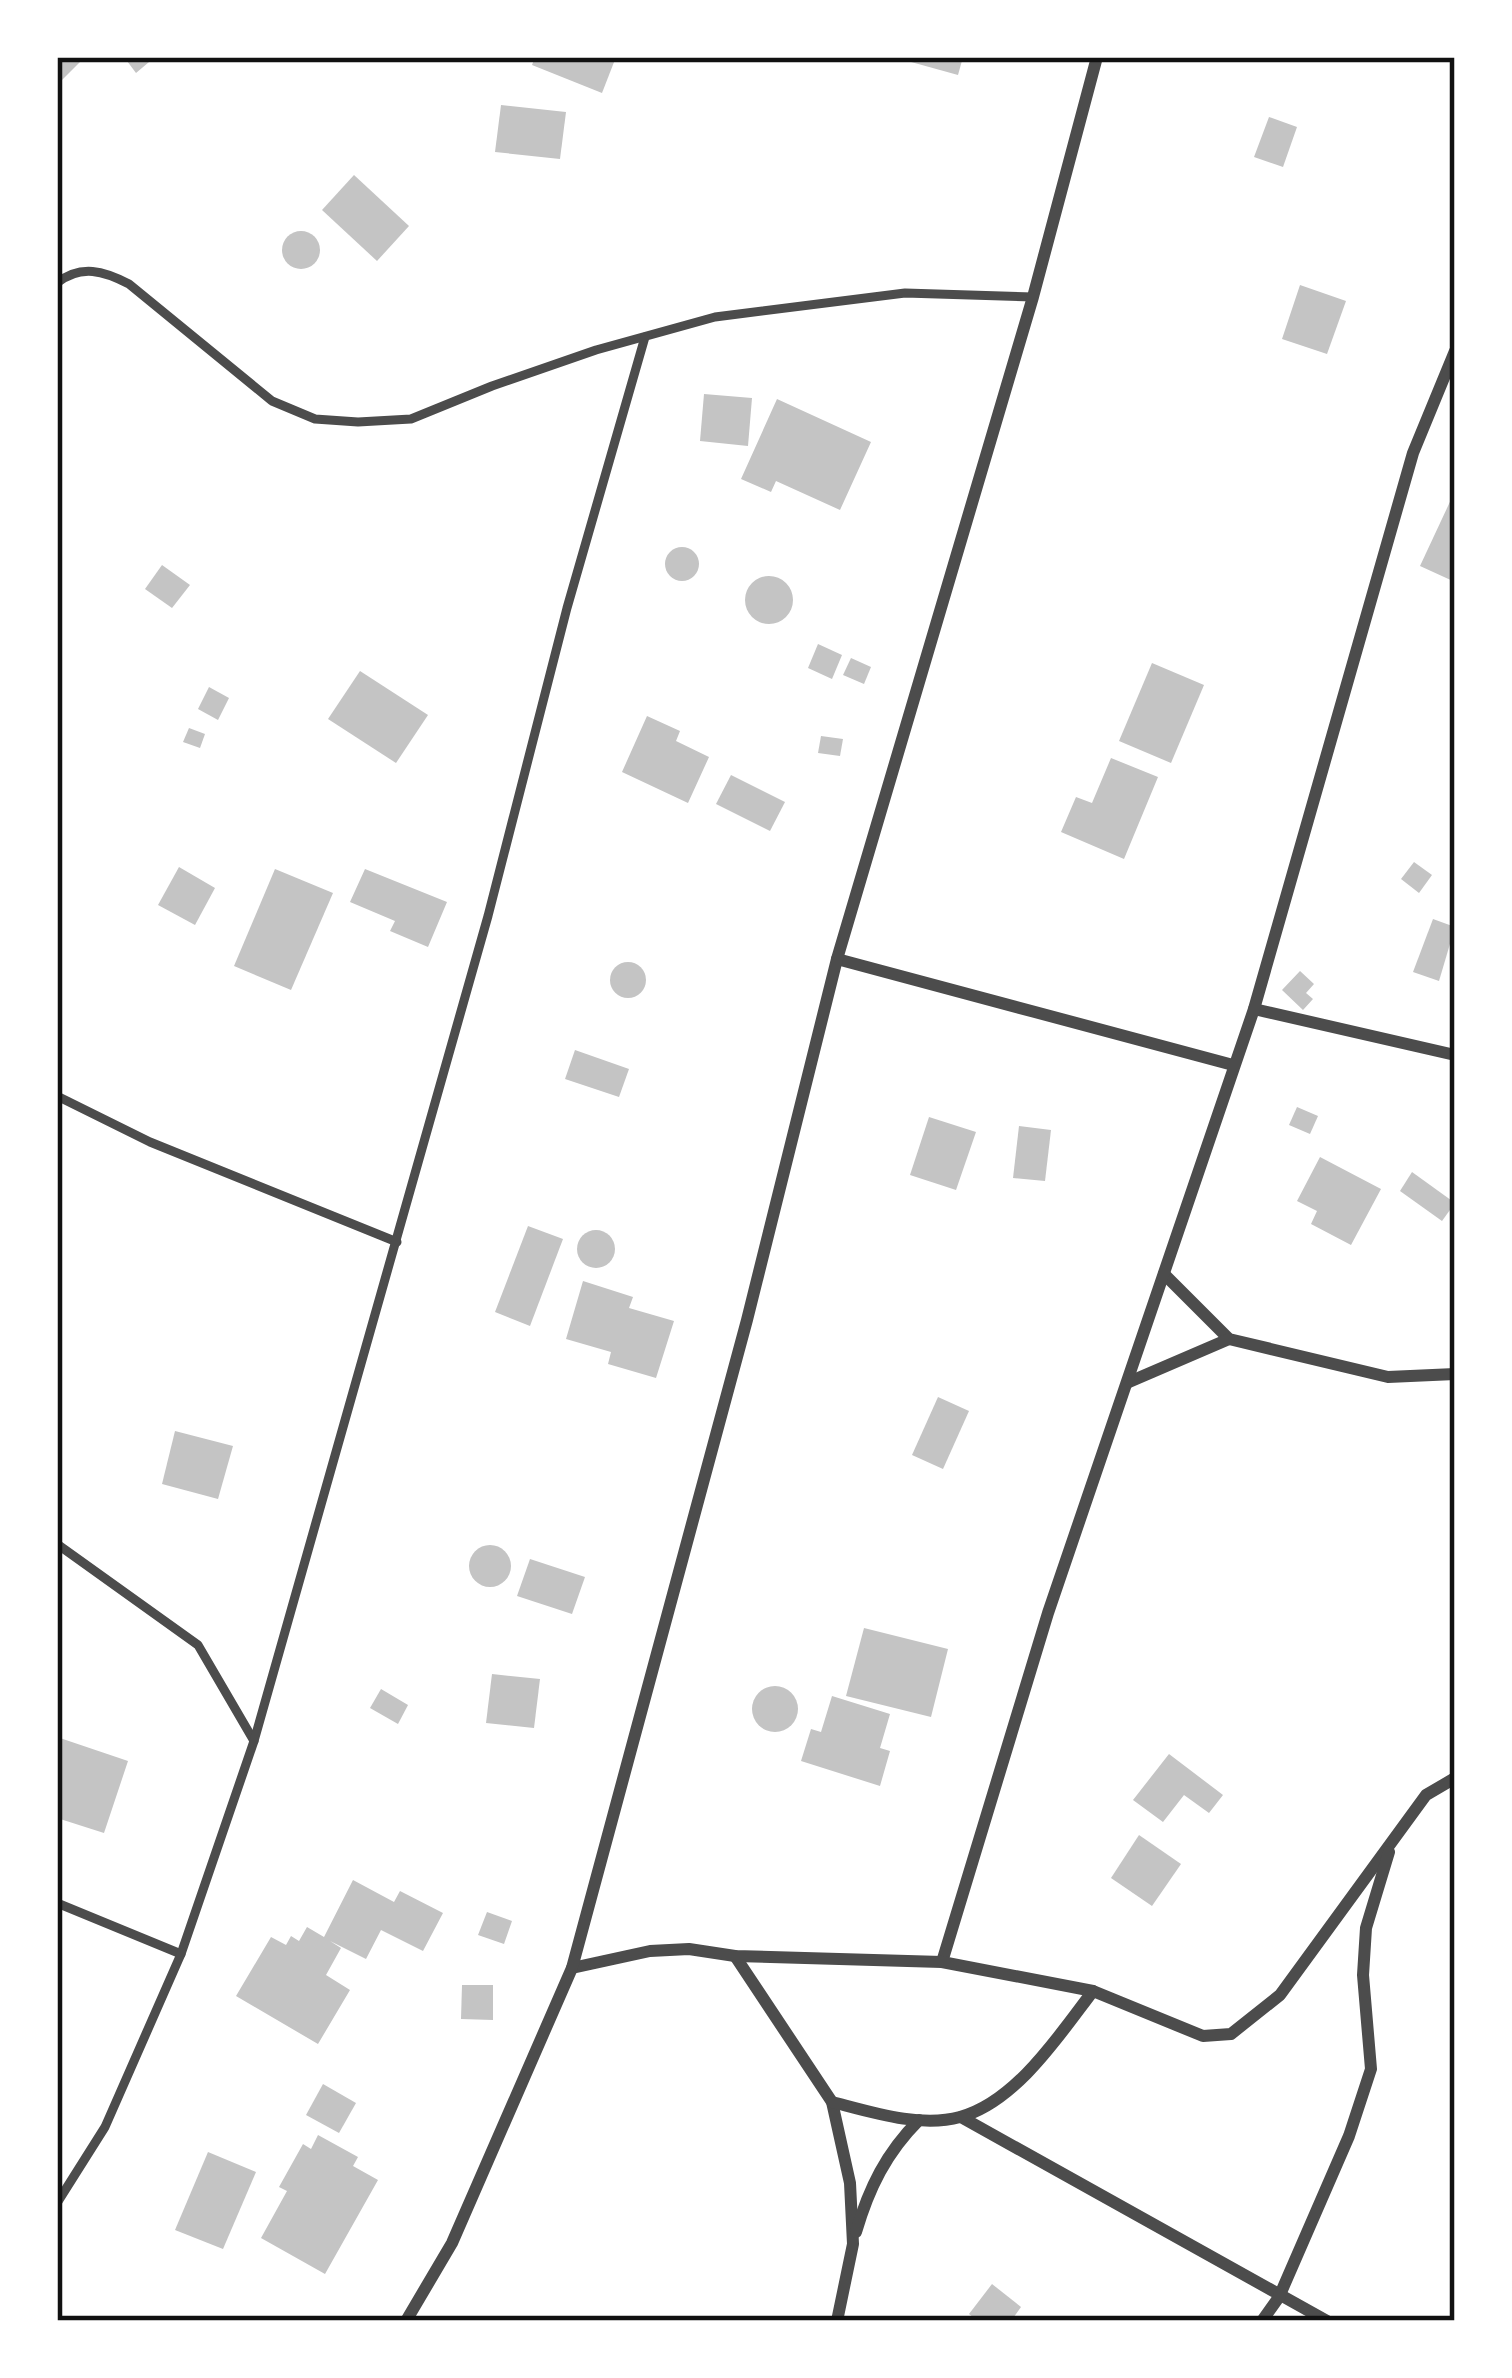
<svg xmlns="http://www.w3.org/2000/svg" width="1512" height="2378" font-family="Commissioner,sans-serif">
	<style>
		.building { fill: #c4c4c4 }
		.lines { fill: none; stroke-linecap: round; stroke-linejoin: round }
		.service { stroke: #4c4c4c; stroke-width: 9 }
		.minor { stroke: #4c4c4c; stroke-width: 12 }
		.neatline { fill: none; stroke: #111; stroke-width: 4.5 }
	</style>
	<rect width="100%" height="100%" fill="#fff"/>
	<g class="building">
		<path d="M57,57H76L81,61L57,85Z"/>
		<path d="M124,57H155L136,73Z"/>
		<path d="M535,57H616L602,93L532,65Z"/>
		<path d="M893,57H963L958,75Z"/>
		<path d="M501,105L566,112L560,159L495,152Z"/>
		<path d="M1269,117L1297,127L1283,167L1254,157Z"/>
		<path d="M354,175L409,226L377,261L322,210Z"/>
		<circle cx="301" cy="250" r="19"/>
		<path d="M1300,285L1346,301L1327,354L1282,339Z"/>
		<path d="M704,394L752,398L748,446L700,441Z"/>
		<path d="M777,399L871,442L840,510L776,481L771,492L741,479Z"/>
		<path d="M1455,491V582L1420,566Z"/>
		<circle cx="682" cy="564" r="17"/>
		<path d="M162,565L190,585L172,608L145,589Z"/>
		<circle cx="769" cy="600" r="24"/>
		<path d="M818,644L842,655L832,679L808,668Z"/>
		<path d="M851,658L871,667L864,684L843,675Z"/>
		<path d="M1152,663L1204,685L1171,763L1119,741Z"/>
		<path d="M360,671L428,715L396,763L328,719Z"/>
		<path d="M209,687L229,698L218,720L198,709Z"/>
		<path d="M647,716L680,731L676,741L709,757L688,803L622,772Z"/>
		<path d="M189,728L205,734L200,748L183,742Z"/>
		<path d="M821,736L843,739L840,756L818,753Z"/>
		<path d="M1111,758L1158,777L1124,859L1061,832L1076,797L1092,803Z"/>
		<path d="M731,775L785,802L770,831L716,804Z"/>
		<path d="M1414,862L1432,875L1419,893L1401,879Z"/>
		<path d="M179,867L215,888L195,925L158,905Z"/>
		<path d="M275,869L333,893L291,990L234,966Z"/>
		<path d="M365,869L447,902L428,947L390,931L395,921L350,902Z"/>
		<path d="M1433,919L1455,927L1439,981L1413,972Z"/>
		<circle cx="628" cy="980" r="18"/>
		<path d="M1300,971L1314,984L1306,993L1313,999L1303,1010L1282,990Z"/>
		<path d="M575,1050L629,1069L619,1097L565,1079Z"/>
		<path d="M1297,1107L1318,1116L1310,1134L1289,1125Z"/>
		<path d="M929,1117L976,1132L956,1190L910,1175Z"/>
		<path d="M1019,1126L1051,1130L1045,1181L1013,1178Z"/>
		<path d="M1320,1157L1381,1189L1351,1245L1311,1224L1317,1211L1297,1201Z"/>
		<path d="M1412,1172L1455,1203L1442,1221L1400,1191Z"/>
		<path d="M528,1226L563,1239L530,1326L495,1312Z"/>
		<circle cx="596" cy="1249" r="19"/>
		<path d="M583,1281L633,1297L629,1308L674,1321L656,1378L608,1364L611,1352L566,1339Z"/>
		<path d="M938,1397L969,1411L943,1469L912,1455Z"/>
		<path d="M175,1431L233,1446L218,1499L162,1484Z"/>
		<circle cx="490" cy="1566" r="21"/>
		<path d="M530,1559L585,1577L572,1614L517,1596Z"/>
		<path d="M864,1628L948,1649L931,1717L846,1696Z"/>
		<path d="M492,1674L540,1679L534,1728L486,1723Z"/>
		<circle cx="775" cy="1709" r="23"/>
		<path d="M381,1689L408,1705L398,1724L370,1708Z"/>
		<path d="M832,1696L890,1714L880,1748L890,1751L880,1786L801,1761L811,1729L821,1732Z"/>
		<path d="M57,1737L128,1761L104,1833L57,1818Z"/>
		<path d="M1169,1754L1223,1795L1209,1813L1184,1795L1163,1822L1133,1800Z"/>
		<path d="M1139,1835L1181,1864L1152,1906L1111,1878Z"/>
		<path d="M353,1880L394,1902L400,1891L443,1913L423,1951L381,1930L366,1959L330,1941L341,1948L326,1975L350,1990L318,2044L236,1996L271,1937L286,1945L291,1936L299,1941L307,1927L324,1937Z"/>
		<path d="M487,1912L512,1921L504,1944L478,1935Z"/>
		<path d="M462,1985H493V2020L461,2019Z"/>
		<path d="M323,2084L356,2103L339,2133L306,2115Z"/>
		<path d="M318,2135L358,2157L353,2166L378,2180L325,2274L261,2238L287,2191L279,2187L303,2144L311,2149Z"/>
		<path d="M208,2152L256,2172L223,2249L175,2230Z"/>
		<path d="M992,2284L1021,2307L1011,2321H978L969,2314Z"/>
	</g>
	<g class="lines">
		<g class="service">
			<path d="M57,283C81,264 104,271 129,284L272,401L315,419L358,422L411,419L492,386L596,350L715,317L905,293L1033,297"/>
			<path d="M57,1096L150,1142L397,1242"/>
			<path d="M57,1544L198,1645L254,1741"/>
			<path d="M57,1903L181,1954"/>
			<path d="M57,2203L105,2127L181,1954L254,1741L488,916L567,608L645,337"/>
		</g>
		<g class="minor">
			<path d="M837,959L1233,1065"/>
			<path d="M1254,1009L1455,1055"/>
			<path d="M1164,1274L1229,1339L1388,1377L1455,1374"/>
			<path d="M1129,1382L1229,1339"/>
			<path d="M735,1956L832,2102L850,2183L853,2244L837,2321"/>
			<path d="M942,1962L1048,1613L1254,1009L1413,453L1455,351"/>
			<path d="M572,1968L650,1951L689,1949L735,1956L942,1962L1093,1991L1203,2036L1231,2034L1280,1995L1426,1795L1455,1778"/>
			<path d="M832,2102C871,2112 920,2128 960,2117C1016,2102 1060,2034 1093,1991"/>
			<path d="M961,2117L1327,2321"/>
			<path d="M856,2232C869,2188 886,2153 919,2120"/>
			<path d="M406,2321L452,2243L572,1968L747,1320L837,959L1033,297L1097,57"/>
			<path d="M1262,2321L1279,2297L1349,2136L1371,2069L1363,1975L1366,1928L1389,1852"/>
		</g>
	</g>
	<rect width="1512" height="2378" fill="none" stroke="#ffffff" stroke-width="120"/>
	<rect x="60" y="60" width="1392" height="2258" class="neatline"/>
</svg>
